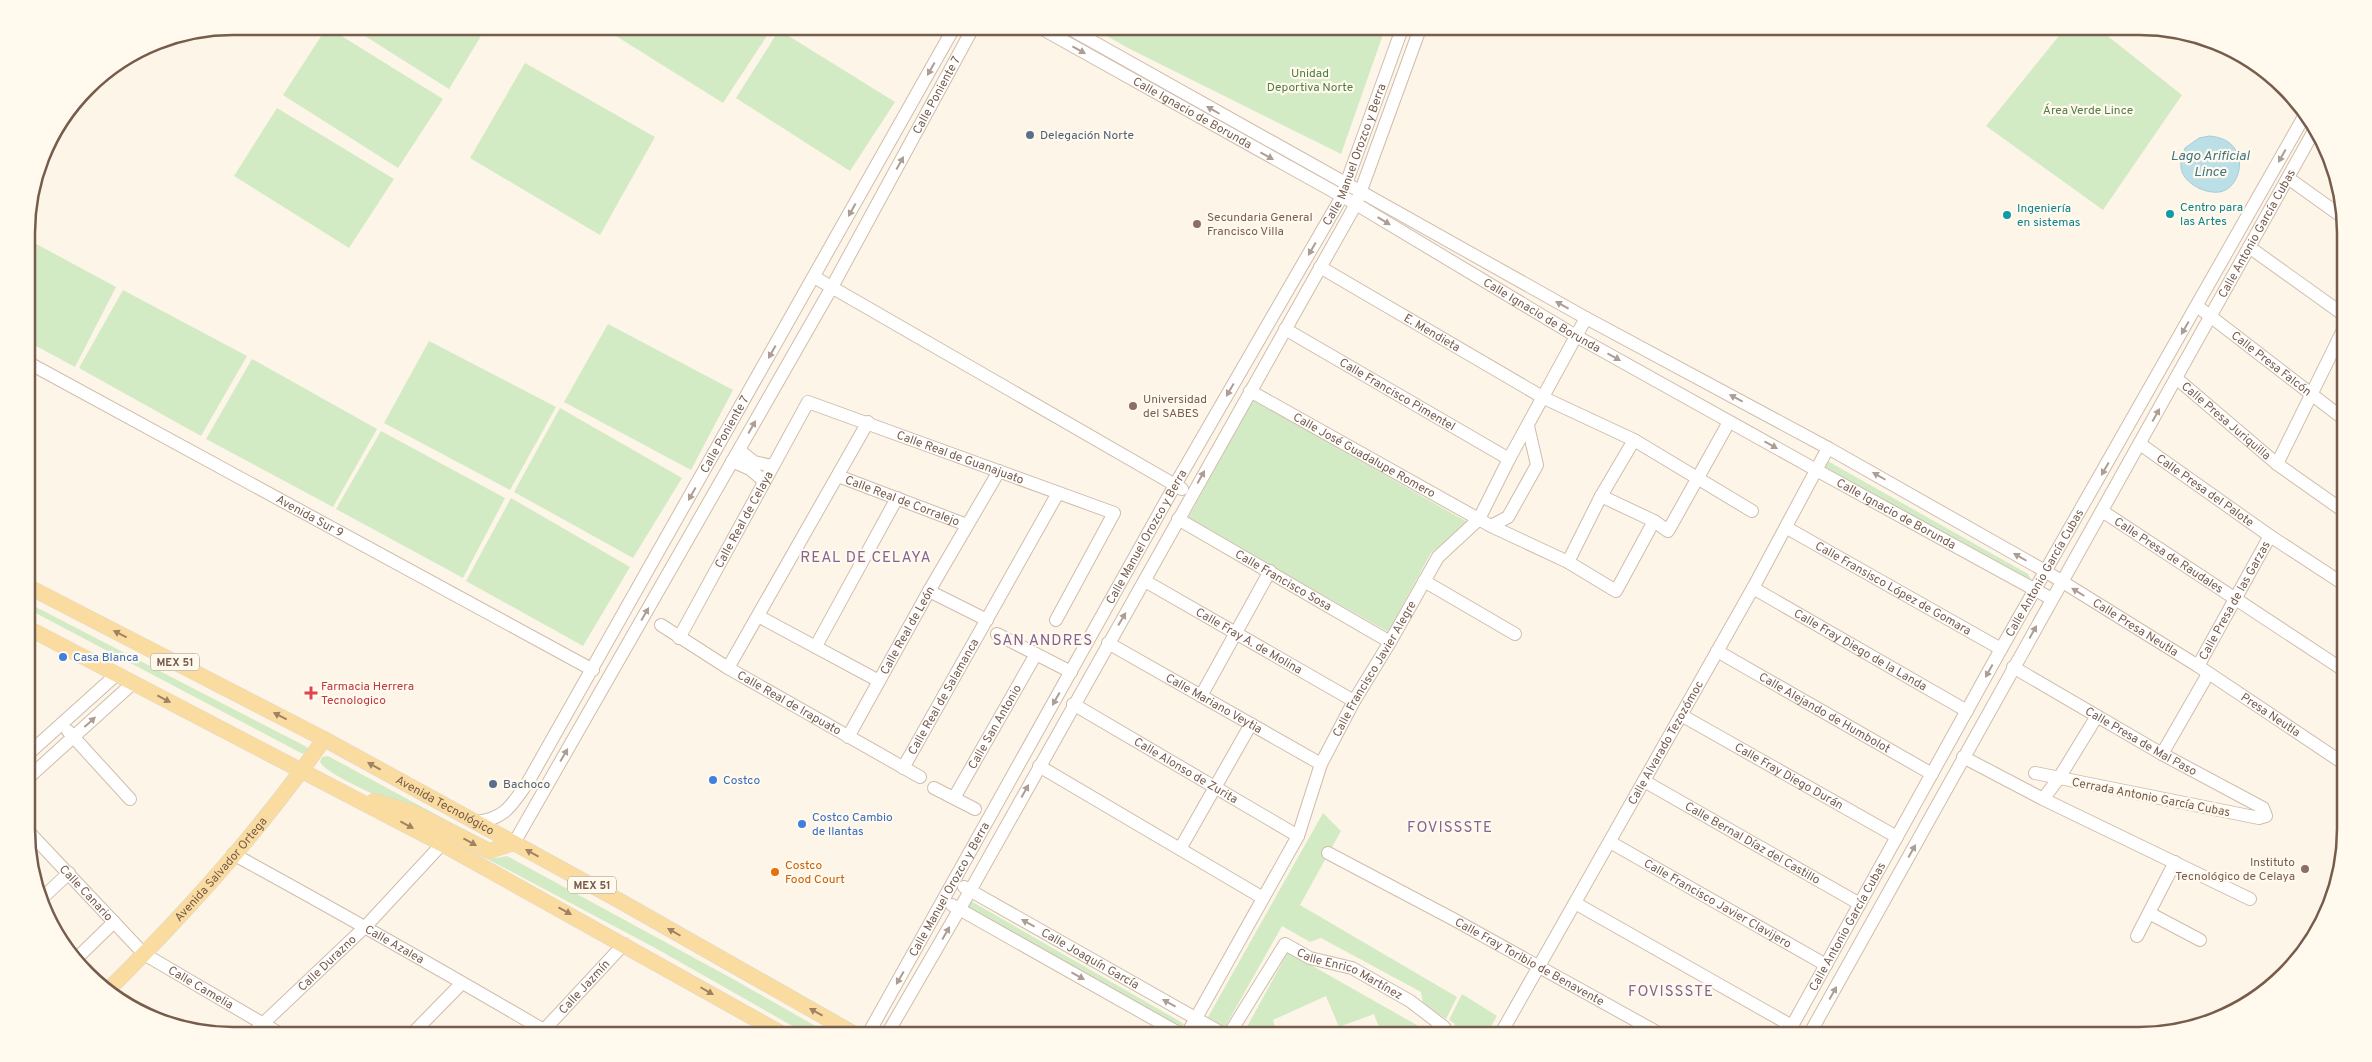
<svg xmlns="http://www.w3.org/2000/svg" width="2372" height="1062" font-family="Overpass,sans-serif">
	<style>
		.green { fill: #d3ebc5 }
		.water { fill: #bbdfe7; stroke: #a1ced9 }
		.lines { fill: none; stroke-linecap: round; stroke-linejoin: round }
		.minor-casing { stroke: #cfbdad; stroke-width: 14 }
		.major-casing { stroke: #dcd5d0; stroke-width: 16 }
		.minor { stroke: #fff; stroke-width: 12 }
		.major { stroke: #fbdca0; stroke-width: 15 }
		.oneway { fill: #ad9d93 }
		.oneway2 { fill: #9f8264 }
		.service-dot { fill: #5c6f8a; stroke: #fff9ee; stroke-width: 2 }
		.culture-dot { fill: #0f9aa8; stroke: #fff9ee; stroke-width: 2 }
		.education-dot { fill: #8d6e63; stroke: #fff9ee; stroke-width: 2 }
		.shop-dot { fill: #3f7fe0; stroke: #fff9ee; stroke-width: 2 }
		.health-dot { fill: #e0444e; stroke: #fff9ee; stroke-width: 2 }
		.food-dot { fill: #e8710a; stroke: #fff9ee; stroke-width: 2 }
		.labels { text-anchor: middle; stroke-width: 4.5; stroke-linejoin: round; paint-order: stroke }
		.shield { fill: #fff9ee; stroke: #a08b7c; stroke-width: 1 }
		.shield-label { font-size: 11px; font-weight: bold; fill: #775c4b }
		.park-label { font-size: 12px; fill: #527d42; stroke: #fff9ee }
		.street-label { font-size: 12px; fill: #775c4b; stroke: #fff9ee }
		.service-label { font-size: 12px; fill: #4e5e75; stroke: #fff9ee; text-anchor: start }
		.culture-label { font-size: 12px; fill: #0d838f; stroke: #fff9ee; text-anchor: start }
		.education-label { font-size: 12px; fill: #785e54; stroke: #fff9ee; text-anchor: start }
		.shop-label { font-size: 12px; fill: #366cbe; stroke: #fff9ee; text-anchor: start }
		.health-label { font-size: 12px; fill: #be3a42; stroke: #fff9ee; text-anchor: start }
		.food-label { font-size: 12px; fill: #c56008; stroke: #fff9ee; text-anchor: start }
		.water-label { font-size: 14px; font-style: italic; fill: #417683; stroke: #fff9ee }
		.quarter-label { font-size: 15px; letter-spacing: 1px; fill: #856393; stroke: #fff9ee }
		.rim { fill: none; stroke: #775c4b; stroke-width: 2.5 }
	</style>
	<rect width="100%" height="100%" fill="#fdf5e7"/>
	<g class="green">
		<path d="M349,26H487L449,89Z"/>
		<path d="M611,26H755L768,34L723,103L608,31Z"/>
		<path d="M1089,26H1386L1341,154L1128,48Z"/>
		<path d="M2067,26H2095L2182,95L2103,210L1986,126Z"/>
		<path d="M2123,26H2139L2186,36L2143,32Z"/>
		<path d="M327,27L443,99L398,168L283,95Z"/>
		<path d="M779,30L895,102L850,171L736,98Z"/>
		<path d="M525,63L655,137L600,235L470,158Z"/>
		<path d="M277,108L394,179L349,248L234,176Z"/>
		<path d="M27,239L116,287L75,367L27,341Z"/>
		<path d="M123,290L247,356L201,436L79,368Z"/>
		<path d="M608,324L733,390L691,470L564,402Z"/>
		<path d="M429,341L556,407L510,490L384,423Z"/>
		<path d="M252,359L377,429L333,507L206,439Z"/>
		<path d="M1253,400L1469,523L1431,553L1388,632L1188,518Z"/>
		<path d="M560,408L682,478L633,558L514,492Z"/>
		<path d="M381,431L505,498L463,578L336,509Z"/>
		<path d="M1824,459L2028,574L2032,581H2025L1823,466Z"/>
		<path d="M511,498L630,567L583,646L466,581Z"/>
		<path d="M28,603L305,746L310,750L307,755L301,753L28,609Z"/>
		<path d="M328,756L483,840C457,829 328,780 320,762L322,757Z"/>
		<path d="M1323,813L1341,831L1300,905L1457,997L1446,1019L1423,1004L1421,992L1321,938L1310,942L1282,926L1225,1027L1208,1017Z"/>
		<path d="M480,855L496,858L507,856L733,979L833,1036H810L657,949Z"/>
		<path d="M971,901L1181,1022L1184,1025L1180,1027L968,907Z"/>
		<path d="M1288,952L1429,1032L1427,1035H1382L1374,1014L1339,1027L1326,996L1273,1020L1277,1036H1242Z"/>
		<path d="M1462,994L1497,1016L1486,1035H1449L1455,1024L1449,1020Z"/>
	</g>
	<path class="water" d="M2209,136C2221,137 2232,141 2237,153C2244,166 2236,190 2219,192C2204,194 2182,182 2181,167C2180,160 2183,154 2185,148L2199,138Z"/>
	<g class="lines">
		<defs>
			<g id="minor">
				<path id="s1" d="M1037,26L1356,204L1576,336L1818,471L2052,599"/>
				<path id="s2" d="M1065,26L1586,318L1828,448L2045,571L2198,666L2346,765"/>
				<path d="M2288,178L2344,218"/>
				<path d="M2249,247L2344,315"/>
				<path id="s3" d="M1320,267L1544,398L1634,440L1752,511"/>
				<path d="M814,277L1182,489"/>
				<path id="s4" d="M2197,306L2345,420"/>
				<path id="s5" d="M1285,329L1509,459"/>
				<path id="s6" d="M27,362L593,670"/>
				<path id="s7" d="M2176,378L2277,464L2345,512"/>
				<path id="s8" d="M1250,391L1491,526L1568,562L1616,591L1654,521"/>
				<path id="s9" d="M2140,444L2270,536L2345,585"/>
				<path d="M739,450L754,462L772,466"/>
				<path d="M732,461L750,469L764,481"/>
				<path d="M2277,464L2344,328"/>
				<path id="s10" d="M838,476L967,525"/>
				<path d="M1601,496L1654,521L1668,531L1729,422"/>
				<path id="s11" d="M2102,511L2345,671"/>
				<path id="s12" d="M1178,519L1390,642"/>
				<path d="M1491,526L1508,517L1537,465L1528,426"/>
				<path id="s13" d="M1787,528L2001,649"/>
				<path d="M1568,562L1601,496L1634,440"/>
				<path id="s14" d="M1145,581L1354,701"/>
				<path d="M1424,581L1515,634"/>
				<path id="s15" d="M1753,588L1967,711"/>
				<path d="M929,591L987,620"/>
				<path d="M758,616L879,681"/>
				<path id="s16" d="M661,625L728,668L920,777"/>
				<path d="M997,634L1071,672"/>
				<path id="s17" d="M679,638L808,402L1114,513L1056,620"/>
				<path id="s18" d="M1108,643L1321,764"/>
				<path d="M816,646L897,498"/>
				<path id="s19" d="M1717,651L1932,774"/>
				<path id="s20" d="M2198,666L2270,536"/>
				<path id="s21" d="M2013,667L2162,754L2263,808L2266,816L2259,818L2035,773"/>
				<path d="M728,668L868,422"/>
				<path d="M1201,696L1270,571"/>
				<path id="s22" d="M1073,704L1298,836"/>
				<path id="s23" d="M1681,715L1897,837"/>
				<path d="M68,731L130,799"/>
				<path id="s24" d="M848,737L929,591L999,471"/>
				<path d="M28,754L117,674"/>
				<path d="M2162,754L2208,674"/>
				<path d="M1963,757L2043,799L2250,899"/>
				<path d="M1039,766L1263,898"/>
				<path id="s25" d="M903,768L1058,493"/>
				<path d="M28,778L133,683"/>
				<path id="s26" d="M1644,781L1860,904"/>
				<path d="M934,788L975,809"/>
				<path id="s27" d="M954,798L1036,654"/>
				<path d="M2043,799L2059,778L2097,716"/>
				<path id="s28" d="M476,822C506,819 512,804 528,782L955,26"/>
				<path id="s29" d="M28,831L144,954L284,1036"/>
				<path id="s30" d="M1610,842L1826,965"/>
				<path id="s31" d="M514,843L832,287L974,26"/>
				<path d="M1180,849L1251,724"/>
				<path id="s32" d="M1328,853L1453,919L1662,1035"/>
				<path id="s33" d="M233,854C341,913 448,974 554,1036"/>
				<path id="s34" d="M964,887L1227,1036"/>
				<path d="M40,900L69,873"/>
				<path d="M1575,903L1792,1026"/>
				<path d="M952,905L1184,1036"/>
				<path d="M2149,913L2200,940"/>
				<path d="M2137,936L2175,862"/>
				<path d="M75,960L114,922"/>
				<path id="s35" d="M544,1030L624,944"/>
				<path id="s36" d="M1500,1035L1753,588L1828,448"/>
				<path id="s37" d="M1787,1035L2001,649L2306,113"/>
				<path id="s38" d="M1809,1035L2315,129"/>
				<path id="s39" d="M250,1036L366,926L442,844"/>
				<path d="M410,1036L461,984"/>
				<path id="s40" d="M867,1036L1175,485L1341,198L1403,26"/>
				<path d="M886,1036L970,891L1356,204L1421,26"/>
				<path id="s41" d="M1186,1036L1298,836L1321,764L1354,701L1390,642L1438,557L1479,519L1509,459L1586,318"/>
				<path id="s42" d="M1228,1036L1285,944L1310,958L1352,968L1410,1001L1444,1027L1440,1035"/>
			</g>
			<g id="major">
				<path id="s43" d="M27,586L324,739L620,901L858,1036"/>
				<path d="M28,628L442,844L786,1036"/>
				<path d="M374,801L412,812L489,851L514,843"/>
				<path id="s44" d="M106,992C185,914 261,830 324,739"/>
			</g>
		</defs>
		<use href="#minor" class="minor-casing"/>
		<use href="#major" class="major-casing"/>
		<use href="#minor" class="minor"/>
		<use href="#major" class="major"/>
	</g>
	<defs><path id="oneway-solid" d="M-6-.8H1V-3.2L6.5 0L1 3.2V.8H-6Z" transform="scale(1.25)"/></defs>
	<g class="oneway">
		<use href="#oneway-solid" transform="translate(1079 50) rotate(29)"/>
		<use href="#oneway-solid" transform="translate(931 69) rotate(119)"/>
		<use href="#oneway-solid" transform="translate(1213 110) rotate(-150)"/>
		<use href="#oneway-solid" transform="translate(1267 156) rotate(29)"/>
		<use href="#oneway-solid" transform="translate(2282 156) rotate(119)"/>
		<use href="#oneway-solid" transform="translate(900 163) rotate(-61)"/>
		<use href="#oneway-solid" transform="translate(852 210) rotate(119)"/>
		<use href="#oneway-solid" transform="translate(1384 221) rotate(31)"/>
		<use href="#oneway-solid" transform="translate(1312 249) rotate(120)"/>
		<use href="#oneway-solid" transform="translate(1562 305) rotate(-151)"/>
		<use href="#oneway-solid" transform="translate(2185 328) rotate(120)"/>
		<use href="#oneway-solid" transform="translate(772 352) rotate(119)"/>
		<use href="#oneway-solid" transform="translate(1614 357) rotate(29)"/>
		<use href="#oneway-solid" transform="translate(1230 390) rotate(120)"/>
		<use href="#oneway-solid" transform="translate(1736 398) rotate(-152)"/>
		<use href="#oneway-solid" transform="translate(2156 415) rotate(-61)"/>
		<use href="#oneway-solid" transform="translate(752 427) rotate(-61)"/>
		<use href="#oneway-solid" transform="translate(1771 445) rotate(29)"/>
		<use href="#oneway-solid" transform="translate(2105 469) rotate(120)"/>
		<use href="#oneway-solid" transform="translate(1879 476) rotate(-150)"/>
		<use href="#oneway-solid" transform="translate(1201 477) rotate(-61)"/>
		<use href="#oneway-solid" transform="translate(692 494) rotate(119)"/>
		<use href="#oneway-solid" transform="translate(2020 557) rotate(-150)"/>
		<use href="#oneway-solid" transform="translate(2078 592) rotate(-148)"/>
		<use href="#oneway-solid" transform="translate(645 614) rotate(-60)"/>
		<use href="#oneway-solid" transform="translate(1122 619) rotate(-59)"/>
		<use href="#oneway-solid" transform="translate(2033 632) rotate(-61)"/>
		<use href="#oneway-solid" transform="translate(1989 671) rotate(119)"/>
		<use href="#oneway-solid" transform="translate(1056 699) rotate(119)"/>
		<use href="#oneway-solid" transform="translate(90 722) rotate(-42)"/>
		<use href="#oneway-solid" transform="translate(564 755) rotate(-60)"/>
		<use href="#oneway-solid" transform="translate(1025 791) rotate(-61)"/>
		<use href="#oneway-solid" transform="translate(1912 851) rotate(-61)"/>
		<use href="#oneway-solid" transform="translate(1028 923) rotate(-151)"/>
		<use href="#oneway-solid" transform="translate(946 933) rotate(-60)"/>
		<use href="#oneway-solid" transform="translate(1078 976) rotate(29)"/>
		<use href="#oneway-solid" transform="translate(900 978) rotate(120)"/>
		<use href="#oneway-solid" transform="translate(1833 993) rotate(-61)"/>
		<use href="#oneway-solid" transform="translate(1169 1003) rotate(-151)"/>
	</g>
	<g class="oneway2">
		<use href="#oneway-solid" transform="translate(120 634) rotate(-153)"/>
		<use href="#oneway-solid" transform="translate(164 699) rotate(28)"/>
		<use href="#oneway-solid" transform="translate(280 716) rotate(-153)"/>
		<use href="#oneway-solid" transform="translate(374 766) rotate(-151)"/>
		<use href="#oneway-solid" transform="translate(407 825) rotate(28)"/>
		<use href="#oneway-solid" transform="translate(470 842) rotate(29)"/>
		<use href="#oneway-solid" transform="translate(532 853) rotate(-151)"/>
		<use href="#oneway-solid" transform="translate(565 911) rotate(29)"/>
		<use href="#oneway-solid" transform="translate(674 932) rotate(-150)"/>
		<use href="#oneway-solid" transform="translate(707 991) rotate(30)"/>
		<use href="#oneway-solid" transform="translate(816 1012) rotate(-151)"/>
	</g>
	<g class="service-dot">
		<circle cx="1030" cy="135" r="5"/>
		<circle cx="493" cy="784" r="5"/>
	</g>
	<g class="culture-dot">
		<circle cx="2170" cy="214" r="5"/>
		<circle cx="2007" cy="215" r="5"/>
	</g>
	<g class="education-dot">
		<circle cx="1197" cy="224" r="5"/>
		<circle cx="1133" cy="406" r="5"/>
		<circle cx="2305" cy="869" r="5"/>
	</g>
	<g class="shop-dot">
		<circle cx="63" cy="657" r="5"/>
		<circle cx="713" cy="780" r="5"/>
		<circle cx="802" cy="824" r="5"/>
	</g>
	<path class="health-dot" d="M308.5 685.5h5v5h5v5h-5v5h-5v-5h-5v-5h5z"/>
	<circle class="food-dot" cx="775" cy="872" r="5"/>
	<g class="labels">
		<g class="shield">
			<rect x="151" y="653.5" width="48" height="17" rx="4"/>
			<rect x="568" y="876.5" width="48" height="17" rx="4"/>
		</g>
		<g class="shield-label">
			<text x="175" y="666">MEX 51</text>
			<text x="592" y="889">MEX 51</text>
		</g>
		<g class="park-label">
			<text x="1310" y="77">Unidad<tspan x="1310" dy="14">Deportiva Norte</tspan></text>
			<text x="2088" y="114">Área Verde Lince</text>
		</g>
		<g class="street-label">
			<text dy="4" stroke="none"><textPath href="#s31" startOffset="859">Calle Poniente 7</textPath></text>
			<text dy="4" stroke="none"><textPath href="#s1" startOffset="178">Calle Ignacio de Borunda</textPath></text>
			<text dy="4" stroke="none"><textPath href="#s40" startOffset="1008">Calle Manuel Orozco y Berra</textPath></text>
			<text dy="4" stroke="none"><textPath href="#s38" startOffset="918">Calle Antonio García Cubas</textPath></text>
			<text dy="4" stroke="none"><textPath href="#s1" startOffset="582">Calle Ignacio de Borunda</textPath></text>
			<text dy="4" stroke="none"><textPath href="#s3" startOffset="130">E. Mendieta</textPath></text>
			<text dy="4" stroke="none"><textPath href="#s4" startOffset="94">Calle Presa Falcón</textPath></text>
			<text dy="4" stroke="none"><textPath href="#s5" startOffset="130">Calle Francisco Pimentel</textPath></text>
			<text dy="4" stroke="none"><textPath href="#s7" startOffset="66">Calle Presa Juriquilla</textPath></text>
			<text dy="4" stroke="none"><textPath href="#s28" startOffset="468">Calle Poniente 7</textPath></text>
			<text dy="4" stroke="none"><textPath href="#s8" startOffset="131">Calle José Guadalupe Romero</textPath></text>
			<text dy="4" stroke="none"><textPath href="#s17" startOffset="431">Calle Real de Guanajuato</textPath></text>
			<text dy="4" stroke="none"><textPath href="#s9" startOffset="80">Calle Presa del Palote</textPath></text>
			<text dy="4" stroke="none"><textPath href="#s10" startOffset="69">Calle Real de Corralejo</textPath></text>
			<text dy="4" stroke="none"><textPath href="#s1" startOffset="988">Calle Ignacio de Borunda</textPath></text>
			<text dy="4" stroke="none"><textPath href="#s6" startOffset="322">Avenida Sur 9</textPath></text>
			<text dy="4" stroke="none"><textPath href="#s17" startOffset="135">Calle Real de Celaya</textPath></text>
			<text dy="4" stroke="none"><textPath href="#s40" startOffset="572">Calle Manuel Orozco y Berra</textPath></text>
			<text dy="4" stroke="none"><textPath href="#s11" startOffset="80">Calle Presa de Raudales</textPath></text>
			<text dy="4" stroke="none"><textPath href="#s37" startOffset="529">Calle Antonio García Cubas</textPath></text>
			<text dy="4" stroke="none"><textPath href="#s12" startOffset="122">Calle Francisco Sosa</textPath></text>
			<text dy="4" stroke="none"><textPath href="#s13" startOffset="122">Calle Fransisco López de Gomara</textPath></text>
			<text dy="4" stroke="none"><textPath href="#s20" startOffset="75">Calle Presa de las Garzas</textPath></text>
			<text dy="4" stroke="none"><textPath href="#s2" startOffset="1228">Calle Presa Neutla</textPath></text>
			<text dy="4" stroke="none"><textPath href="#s24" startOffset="122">Calle Real de León</textPath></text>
			<text dy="4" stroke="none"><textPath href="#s14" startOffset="120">Calle Fray A. de Molina</textPath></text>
			<text dy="4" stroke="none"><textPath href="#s15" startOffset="124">Calle Fray Diego de la Landa</textPath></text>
			<text dy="4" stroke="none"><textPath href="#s41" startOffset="414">Calle Francisco Javier Alegre</textPath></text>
			<text dy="4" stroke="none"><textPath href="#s25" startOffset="82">Calle Real de Salamanca</textPath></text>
			<text dy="4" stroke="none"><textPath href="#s16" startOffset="150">Calle Real de Irapuato</textPath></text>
			<text dy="4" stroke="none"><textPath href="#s18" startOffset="122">Calle Mariano Veytia</textPath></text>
			<text dy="4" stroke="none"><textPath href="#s19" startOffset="124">Calle Alejando de Humbolot</textPath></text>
			<text dy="4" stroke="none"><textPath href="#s2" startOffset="1389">Presa Neutla</textPath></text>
			<text dy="4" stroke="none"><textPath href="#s27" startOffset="82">Calle San Antonio</textPath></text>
			<text dy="4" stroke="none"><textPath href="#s21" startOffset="148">Calle Presa de Mal Paso</textPath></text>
			<text dy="4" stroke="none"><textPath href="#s36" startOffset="336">Calle Alvarado Tezozómoc</textPath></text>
			<text dy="4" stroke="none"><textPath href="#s22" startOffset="131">Calle Alonso de Zurita</textPath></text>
			<text dy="4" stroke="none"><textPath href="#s23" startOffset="124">Calle Fray Diego Durán</textPath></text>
			<text transform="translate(2151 797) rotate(11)" y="4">Cerrada Antonio García Cubas</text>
			<text dy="4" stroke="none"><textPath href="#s43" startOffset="472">Avenida Tecnológico</textPath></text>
			<text dy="4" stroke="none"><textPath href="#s26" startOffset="125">Calle Bernal Díaz del Castillo</textPath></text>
			<text dy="4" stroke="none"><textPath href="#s44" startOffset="168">Avenida Salvador Ortega</textPath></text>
			<text dy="4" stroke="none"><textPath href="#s40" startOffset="168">Calle Manuel Orozco y Berra</textPath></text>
			<text dy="4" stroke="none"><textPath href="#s29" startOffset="85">Calle Canario</textPath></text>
			<text dy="4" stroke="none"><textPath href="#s30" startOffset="124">Calle Francisco Javier Clavijero</textPath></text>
			<text dy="4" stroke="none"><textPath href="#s37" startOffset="124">Calle Antonio García Cubas</textPath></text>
			<text dy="4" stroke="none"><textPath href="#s33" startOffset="185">Calle Azalea</textPath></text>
			<text dy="4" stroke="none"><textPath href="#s34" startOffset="145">Calle Joaquín García</textPath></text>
			<text dy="4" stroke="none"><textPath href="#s32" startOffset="229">Calle Fray Toribio de Benavente</textPath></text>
			<text dy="4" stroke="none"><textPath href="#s39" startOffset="106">Calle Durazno</textPath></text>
			<text dy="4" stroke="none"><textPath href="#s42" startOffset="180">Calle Enrico Martínez</textPath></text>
			<text dy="4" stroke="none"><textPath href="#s35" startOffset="59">Calle Jazmín</textPath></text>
			<text dy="4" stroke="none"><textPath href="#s29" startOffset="235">Calle Camelia</textPath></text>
		</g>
		<g class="service-label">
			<text x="1040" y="139">Delegación Norte</text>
			<text x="503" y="788">Bachoco</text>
		</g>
		<g class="culture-label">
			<text x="2180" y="211">Centro para<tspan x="2180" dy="14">las Artes</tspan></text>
			<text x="2017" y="212">Ingeniería<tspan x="2017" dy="14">en sistemas</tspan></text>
		</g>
		<g class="education-label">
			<text x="1207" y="221">Secundaria General<tspan x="1207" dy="14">Francisco Villa</tspan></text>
			<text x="1143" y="403">Universidad<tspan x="1143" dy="14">del SABES</tspan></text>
			<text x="2295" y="866" text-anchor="end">Instituto<tspan x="2295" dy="14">Tecnológico de Celaya</tspan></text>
		</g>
		<g class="shop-label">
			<text x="73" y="661">Casa Blanca</text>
			<text x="723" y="784">Costco</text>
			<text x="812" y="821">Costco Cambio<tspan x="812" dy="14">de llantas</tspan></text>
		</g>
		<g class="health-label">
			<text x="321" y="690">Farmacia Herrera<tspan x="321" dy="14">Tecnologico</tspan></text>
		</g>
		<g class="food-label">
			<text x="785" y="869">Costco<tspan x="785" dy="14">Food Court</tspan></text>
		</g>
		<g class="water-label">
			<text x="2210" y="160">Lago Arificial<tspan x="2210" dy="16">Lince</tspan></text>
		</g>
		<g class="quarter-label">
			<text x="866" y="562">REAL DE CELAYA</text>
			<text x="1043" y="645">SAN ANDRES</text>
			<text x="1450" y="832">FOVISSSTE</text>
			<text x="1671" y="996">FOVISSSTE</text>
		</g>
	</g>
	<path d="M0 0H2372V1062H0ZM233 35H2139A198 198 0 0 1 2337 233V829A198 198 0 0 1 2139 1027H233A198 198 0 0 1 35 829V233A198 198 0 0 1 233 35Z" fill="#fff9ee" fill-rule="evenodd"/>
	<path class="rim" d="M233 35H2139A198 198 0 0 1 2337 233V829A198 198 0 0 1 2139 1027H233A198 198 0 0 1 35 829V233A198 198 0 0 1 233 35Z"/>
</svg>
